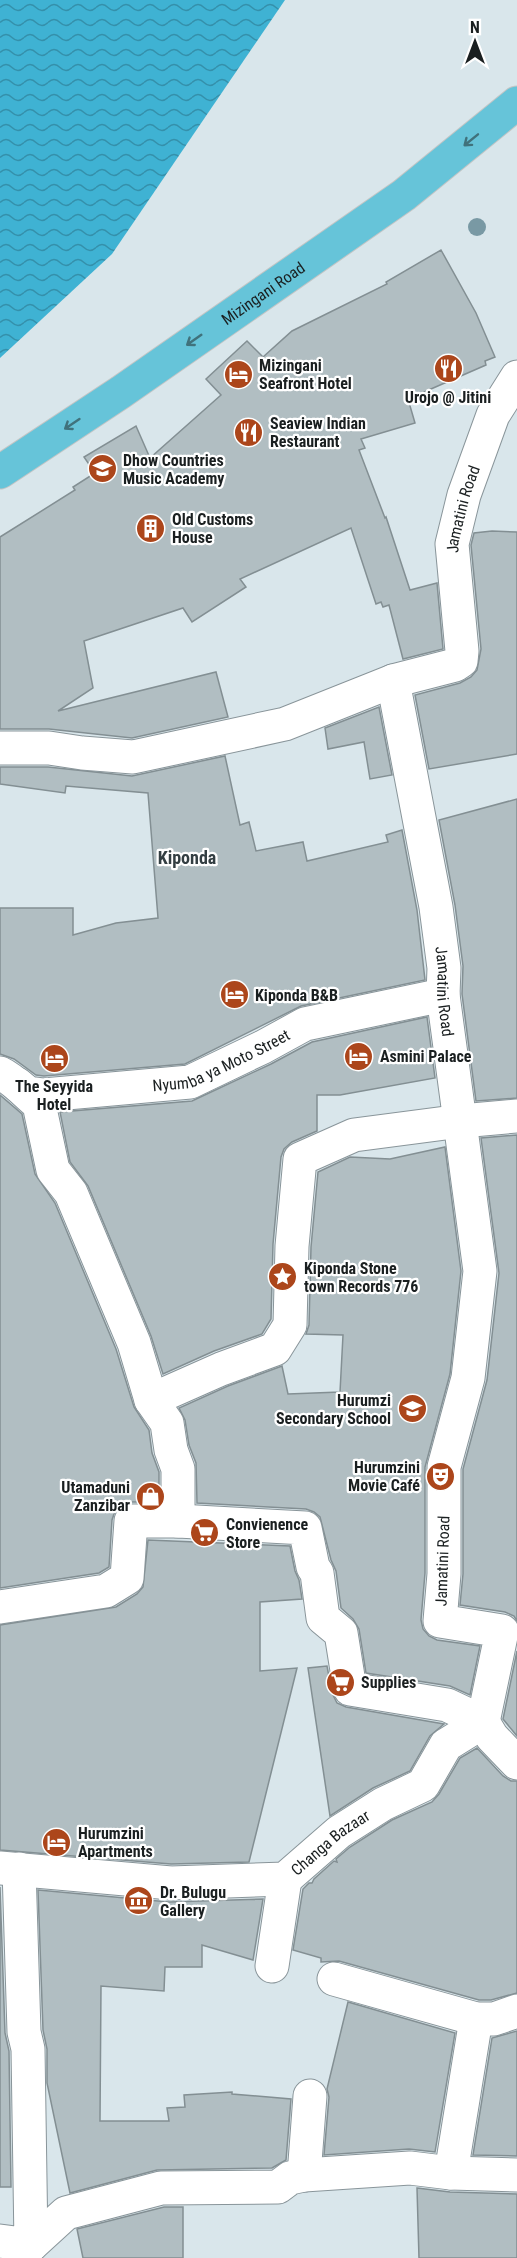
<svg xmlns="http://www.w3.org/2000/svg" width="517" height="2258" font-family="'Roboto Condensed',sans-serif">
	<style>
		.water { fill: url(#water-waves) }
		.building { fill: #b1bec2; stroke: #838f93; stroke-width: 1.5 }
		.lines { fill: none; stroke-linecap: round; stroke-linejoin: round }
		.minor-casing { stroke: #89959a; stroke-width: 35 }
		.major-casing { stroke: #c3c5c5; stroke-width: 35 }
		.minor { stroke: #fff; stroke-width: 33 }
		.major { stroke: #66c4d9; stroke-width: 33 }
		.tree { fill: #7999a4 }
		.oneway { stroke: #40727c }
		.labels { text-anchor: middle; stroke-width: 4.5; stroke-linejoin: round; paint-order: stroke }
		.street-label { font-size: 16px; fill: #1a1f20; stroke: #fff }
		.poi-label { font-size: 16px; font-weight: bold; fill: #1a1f20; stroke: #fff; text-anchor: start }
		.neighbourhood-label { font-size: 18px; font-weight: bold; fill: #333e42; stroke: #fff }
	</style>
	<defs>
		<pattern id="water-waves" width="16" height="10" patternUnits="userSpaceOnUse" patternTransform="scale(1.5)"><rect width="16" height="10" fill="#3fb2d3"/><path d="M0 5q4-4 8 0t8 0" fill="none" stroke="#3490ab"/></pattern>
	</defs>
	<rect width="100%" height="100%" fill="#d9e6eb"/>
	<path class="water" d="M0,0H285L112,254L0,358Z"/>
	<g class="building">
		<path d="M441,250L476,313L495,357L485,361L486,365L408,399L415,423L361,439L365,448L359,450L385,518L386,517L410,590L437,583L443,649L403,659L389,605L383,607L381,602L376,604L351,528L240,579L246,587L192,622L183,608L84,641L93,688L58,711L216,672L228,717L132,738L49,729H0V537L75,490L73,487L95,473L84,457L136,426L150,458L221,395L206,379L247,341L263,357L292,331L387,284L386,282Z"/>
		<path d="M492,531L517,532V754L429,769L415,695L460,683L471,677L477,670L481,649L471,545L474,533Z"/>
		<path d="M379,707L392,775L370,779L364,742L328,749L325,728Z"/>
		<path d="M225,756L240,825L249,822L256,851L303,842L307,861L388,842L386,835L402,830L417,910L425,980L301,1006L185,1064L44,1076L36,1075L14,1059L0,1054V908H73V935L116,923L158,918L148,793L66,786L65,793L0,784V767H48L132,776Z"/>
		<path d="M517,799V1098L476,1101L462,994L463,966L455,905L439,820Z"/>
		<path d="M427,1017L435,1078L340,1095H317V1131L292,1142L284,1149L281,1157L273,1244L271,1319L262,1334L214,1351L163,1374L151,1336L88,1186L70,1162L60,1112L192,1101L271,1064L312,1042Z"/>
		<path d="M0,1095L22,1114L35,1174L55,1203L116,1349L134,1407L149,1430L152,1453L159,1472V1502H130L122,1505L115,1511L112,1520L109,1567L99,1573L0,1588Z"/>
		<path d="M517,1135V1621L514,1616L505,1612L460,1605L463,1574V1469L487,1380L499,1273L481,1138Z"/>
		<path d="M445,1147L461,1271L450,1374L425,1467V1573L421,1620L423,1629L429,1636L437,1640L480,1646L470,1695L450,1686L366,1673L359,1629L353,1619L341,1608L336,1571L331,1560L320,1517L314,1512L306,1509L197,1503L196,1463L189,1445L185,1420L179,1408L228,1386L282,1366L288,1394L340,1392L343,1335L306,1334L309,1325L311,1247L318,1172L350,1157L390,1159Z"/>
		<path d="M148,1540L290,1546L295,1571L299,1580L302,1599L260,1602V1671L297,1668L249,1862L171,1864L0,1850V1625L116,1607L137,1594L143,1587Z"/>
		<path d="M517,1651V1736L503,1719Z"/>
		<path d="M327,1666L332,1693L337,1703L346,1707L444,1724L430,1736L410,1771L373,1788L330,1816L308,1668Z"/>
		<path d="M477,1748L503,1776L511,1781H517V1993L491,2000H479L339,1961L321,1962V1958L293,1950L303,1889L309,1883H312L314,1879L334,1861L337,1862L336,1859L350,1847L392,1820L432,1802L439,1794L460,1758Z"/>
		<path d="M0,1887L5,2033L9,2051L11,2187H0Z"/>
		<path d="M38,1890L169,1902L263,1899L253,1960L202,1945V1967H165L164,1991L101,1986L100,2121H169L167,2108L185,2107L184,2095L232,2092V2094L291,2099L286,2160L272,2168L157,2170L70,2193L47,2083V2049L43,2030Z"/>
		<path d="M348,2002L455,2033L435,2152L409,2149L324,2155L329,2097L327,2089Z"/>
		<path d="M517,2031V2156L473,2155L492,2038Z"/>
		<path d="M417,2188L450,2192L517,2194V2258H419Z"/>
		<path d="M164,2207H183V2258H83L77,2229Z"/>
	</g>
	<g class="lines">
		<defs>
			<g id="minor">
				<path id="s1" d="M393,681L436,907L444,968L443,995L480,1271L468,1378L444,1467V1574L440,1621L502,1631L483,1722"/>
				<path id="s2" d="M0,748H49L82,753L133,757L285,724L393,681L455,665L461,661L462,651L452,544L464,495L493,415L517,377"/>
				<path d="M0,1073C15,1080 26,1094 39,1104L53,1170L71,1193L134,1343L151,1400L167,1423L171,1450L178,1469V1521"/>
				<path id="s3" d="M17,1084L28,1093L44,1095L190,1082L263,1047L305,1024L443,995"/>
				<path d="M151,1400L221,1369L275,1349L290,1325L292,1246L300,1159L354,1135L461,1121L517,1116"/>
				<path d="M0,1607L106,1591L127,1578L131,1521H178L305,1528L313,1567L317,1573L323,1618L341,1633L350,1689L447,1705L483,1722L492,1737L517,1763"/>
				<path id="s4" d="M0,1868L171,1883L285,1879L339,1832L383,1804L423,1785L446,1745L483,1722"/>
				<path d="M272,1966L285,1879"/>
				<path d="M334,1979L476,2019H494L517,2011"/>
				<path d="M451,2173L476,2019"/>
				<path d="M304,2175L310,2096"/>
				<path d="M0,2241L31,2245L28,2049L24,2032L19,1869"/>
				<path d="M31,2245L66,2213L161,2188L278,2187L290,2178L304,2175L410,2168L451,2173L517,2175"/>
			</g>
			<g id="major">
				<path id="s5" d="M0,472L121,392L404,195L517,103"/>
			</g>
		</defs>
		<use href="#minor" class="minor-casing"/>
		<use href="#major" class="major-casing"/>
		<use href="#minor" class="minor"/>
		<use href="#major" class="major"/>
	</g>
	<circle class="tree" cx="477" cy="227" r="9"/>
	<defs><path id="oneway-shaft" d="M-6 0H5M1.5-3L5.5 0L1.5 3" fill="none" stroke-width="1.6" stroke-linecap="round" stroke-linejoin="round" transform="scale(1.5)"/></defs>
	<g class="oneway">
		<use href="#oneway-shaft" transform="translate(471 140) rotate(141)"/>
		<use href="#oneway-shaft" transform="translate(194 340) rotate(145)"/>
		<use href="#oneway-shaft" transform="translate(72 424) rotate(146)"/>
	</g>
	<defs>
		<symbol id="restaurant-disc" viewBox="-11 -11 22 22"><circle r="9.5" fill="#ac461b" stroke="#fff"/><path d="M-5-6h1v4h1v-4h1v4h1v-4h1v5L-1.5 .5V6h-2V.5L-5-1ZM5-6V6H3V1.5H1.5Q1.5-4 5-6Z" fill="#fff"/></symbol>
		<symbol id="hotel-disc" viewBox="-11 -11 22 22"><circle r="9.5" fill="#ac461b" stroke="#fff"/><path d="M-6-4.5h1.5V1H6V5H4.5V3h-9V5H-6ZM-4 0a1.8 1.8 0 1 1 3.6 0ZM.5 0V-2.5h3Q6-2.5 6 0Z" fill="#fff"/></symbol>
		<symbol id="university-disc" viewBox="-11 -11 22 22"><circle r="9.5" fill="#ac461b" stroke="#fff"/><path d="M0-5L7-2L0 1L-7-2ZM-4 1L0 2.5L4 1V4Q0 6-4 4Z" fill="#fff"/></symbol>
		<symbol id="building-disc" viewBox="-11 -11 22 22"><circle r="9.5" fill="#ac461b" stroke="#fff"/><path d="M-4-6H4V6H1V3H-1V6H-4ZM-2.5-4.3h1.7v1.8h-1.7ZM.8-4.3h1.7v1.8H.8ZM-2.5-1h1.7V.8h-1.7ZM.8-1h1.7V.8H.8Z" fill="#fff"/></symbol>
		<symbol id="sight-disc" viewBox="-11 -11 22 22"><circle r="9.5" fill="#ac461b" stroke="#fff"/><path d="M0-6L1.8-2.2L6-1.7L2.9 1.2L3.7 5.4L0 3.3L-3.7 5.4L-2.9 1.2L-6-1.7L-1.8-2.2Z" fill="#fff"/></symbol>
		<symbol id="school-disc" viewBox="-11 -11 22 22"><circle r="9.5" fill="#ac461b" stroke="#fff"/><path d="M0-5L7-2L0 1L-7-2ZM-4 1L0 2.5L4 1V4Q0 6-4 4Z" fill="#fff"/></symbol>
		<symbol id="theatre-disc" viewBox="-11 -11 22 22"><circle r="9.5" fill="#ac461b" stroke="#fff"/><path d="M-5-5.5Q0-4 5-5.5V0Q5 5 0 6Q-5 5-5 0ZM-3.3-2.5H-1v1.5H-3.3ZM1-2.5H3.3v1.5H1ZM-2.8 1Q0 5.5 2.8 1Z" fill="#fff"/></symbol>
		<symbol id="shop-disc" viewBox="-11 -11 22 22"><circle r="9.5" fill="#ac461b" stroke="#fff"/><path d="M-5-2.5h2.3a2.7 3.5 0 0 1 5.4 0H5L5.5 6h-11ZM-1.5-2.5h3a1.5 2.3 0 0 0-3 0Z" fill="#fff"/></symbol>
		<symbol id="supermarket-disc" viewBox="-11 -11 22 22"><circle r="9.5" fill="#ac461b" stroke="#fff"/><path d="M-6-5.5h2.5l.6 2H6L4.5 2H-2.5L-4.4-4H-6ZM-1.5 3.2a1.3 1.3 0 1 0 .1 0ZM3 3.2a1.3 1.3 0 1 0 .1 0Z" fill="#fff"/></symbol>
		<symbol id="museum-disc" viewBox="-11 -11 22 22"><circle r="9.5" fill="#ac461b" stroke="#fff"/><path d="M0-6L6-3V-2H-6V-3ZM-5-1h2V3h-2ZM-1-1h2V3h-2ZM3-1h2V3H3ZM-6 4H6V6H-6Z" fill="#fff"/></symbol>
	</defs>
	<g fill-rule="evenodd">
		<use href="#restaurant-disc" x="432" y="352" width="33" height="33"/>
		<use href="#hotel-disc" x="222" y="358" width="33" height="33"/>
		<use href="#restaurant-disc" x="232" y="416" width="33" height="33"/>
		<use href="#university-disc" x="86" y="452" width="33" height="33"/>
		<use href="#building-disc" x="134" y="512" width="33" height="33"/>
		<use href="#hotel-disc" x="218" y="978" width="33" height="33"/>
		<use href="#hotel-disc" x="342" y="1040" width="33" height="33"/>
		<use href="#hotel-disc" x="38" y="1042" width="33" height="33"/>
		<use href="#sight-disc" x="266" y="1260" width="33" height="33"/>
		<use href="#school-disc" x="396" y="1392" width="33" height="33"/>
		<use href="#theatre-disc" x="424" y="1460" width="33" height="33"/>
		<use href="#shop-disc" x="134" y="1480" width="33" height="33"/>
		<use href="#supermarket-disc" x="188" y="1516" width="33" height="33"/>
		<use href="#supermarket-disc" x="324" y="1666" width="33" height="33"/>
		<use href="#hotel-disc" x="40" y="1826" width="33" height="33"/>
		<use href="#museum-disc" x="122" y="1884" width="33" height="33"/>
	</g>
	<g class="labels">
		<g class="street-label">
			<text dy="6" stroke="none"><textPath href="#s5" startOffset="318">Mizingani Road</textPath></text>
			<text dy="6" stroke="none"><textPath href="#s2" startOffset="630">Jamatini Road</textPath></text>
			<text dy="6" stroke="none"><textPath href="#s1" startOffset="315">Jamatini Road</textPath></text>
			<text dy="6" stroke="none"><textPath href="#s3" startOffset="213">Nyumba ya Moto Street</textPath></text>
			<text transform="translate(442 1561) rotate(-88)" y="6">Jamatini Road</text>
			<text dy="6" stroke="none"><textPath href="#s4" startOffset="344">Changa Bazaar</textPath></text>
		</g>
		<g class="poi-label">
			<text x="259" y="371">Mizingani<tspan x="259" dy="18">Seafront Hotel</tspan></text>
			<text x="448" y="403" text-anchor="middle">Urojo @ Jitini</text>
			<text x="270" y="429">Seaview Indian<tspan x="270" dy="18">Restaurant</tspan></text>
			<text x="123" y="466">Dhow Countries<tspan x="123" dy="18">Music Academy</tspan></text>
			<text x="172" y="525">Old Customs<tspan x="172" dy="18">House</tspan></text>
			<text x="255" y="1001">Kiponda B&amp;B</text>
			<text x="380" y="1062">Asmini Palace</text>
			<text x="54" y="1092" text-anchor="middle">The Seyyida<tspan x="54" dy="18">Hotel</tspan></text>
			<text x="304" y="1274">Kiponda Stone<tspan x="304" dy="18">town Records 776</tspan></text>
			<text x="391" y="1406" text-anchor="end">Hurumzi<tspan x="391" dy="18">Secondary School</tspan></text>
			<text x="420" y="1473" text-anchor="end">Hurumzini<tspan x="420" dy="18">Movie Café</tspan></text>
			<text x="130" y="1493" text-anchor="end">Utamaduni<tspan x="130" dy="18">Zanzibar</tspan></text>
			<text x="226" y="1530">Convienence<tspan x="226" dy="18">Store</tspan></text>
			<text x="361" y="1688">Supplies</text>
			<text x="78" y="1839">Hurumzini<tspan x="78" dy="18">Apartments</tspan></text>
			<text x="160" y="1898">Dr. Bulugu<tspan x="160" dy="18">Gallery</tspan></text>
		</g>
		<g class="neighbourhood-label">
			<text x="187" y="864">Kiponda</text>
		</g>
	</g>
	<g transform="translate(475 42)" stroke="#ffffff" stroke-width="4.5" paint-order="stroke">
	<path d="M0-4.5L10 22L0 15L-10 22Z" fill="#1a1f20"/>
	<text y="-9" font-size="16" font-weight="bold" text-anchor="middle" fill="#1a1f20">N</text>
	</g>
</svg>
